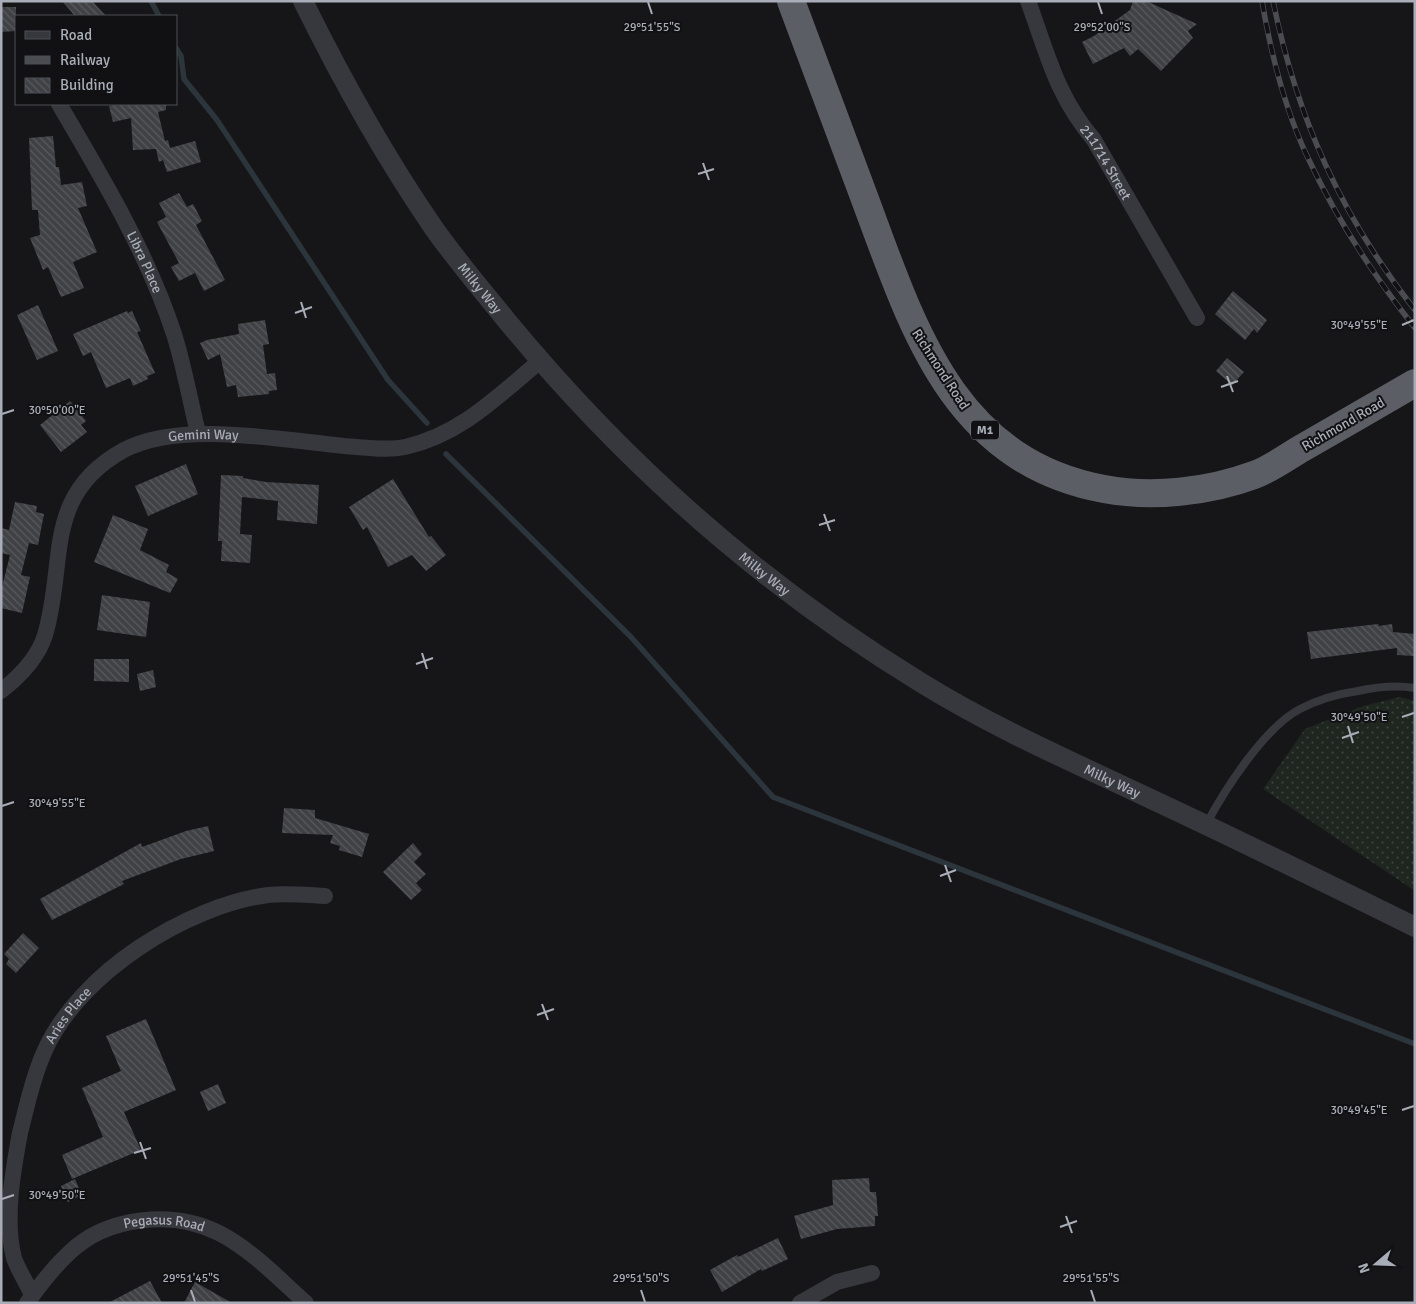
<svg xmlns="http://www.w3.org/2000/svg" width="1416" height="1304" font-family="Signika,sans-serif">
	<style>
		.garden { fill: url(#garden-dots) }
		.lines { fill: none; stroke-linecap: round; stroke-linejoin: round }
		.stream { stroke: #2c353c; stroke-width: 5.5 }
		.building { fill: url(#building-back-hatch) }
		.service { stroke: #37383d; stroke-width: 8 }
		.minor { stroke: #37383d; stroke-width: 16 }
		.tertiary { stroke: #37383d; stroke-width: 20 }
		.trunk { stroke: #5b5e65; stroke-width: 28 }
		.rail-casing { stroke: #4a4c52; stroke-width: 5.5 }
		.rail { stroke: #111113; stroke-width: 4; stroke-dasharray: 11; stroke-linecap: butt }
		.ticks { fill: none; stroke: #a8adb8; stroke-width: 2 }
		.labels { text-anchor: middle; stroke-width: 4; stroke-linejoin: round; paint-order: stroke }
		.shield { fill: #111113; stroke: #7b7e86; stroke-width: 1 }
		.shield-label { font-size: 12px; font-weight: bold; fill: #a8adb8 }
		.street-label { font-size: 14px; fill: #a8adb8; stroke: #111113 }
		.ticks-label { font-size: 12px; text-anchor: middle; fill: #a8adb8; stroke: #111113; stroke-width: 4; stroke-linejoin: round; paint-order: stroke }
	</style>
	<defs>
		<pattern id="garden-dots" width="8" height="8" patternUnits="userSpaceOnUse" patternTransform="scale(1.25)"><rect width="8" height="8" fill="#1e261f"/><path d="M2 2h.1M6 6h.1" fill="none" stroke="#3c433d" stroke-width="1.8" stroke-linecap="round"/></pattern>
		<pattern id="building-back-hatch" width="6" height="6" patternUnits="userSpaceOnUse" patternTransform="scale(1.25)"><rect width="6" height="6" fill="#404145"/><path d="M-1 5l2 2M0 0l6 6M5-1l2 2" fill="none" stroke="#595a5e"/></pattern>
	</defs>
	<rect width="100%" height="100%" fill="#161618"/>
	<path class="garden" d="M1400,697L1415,701V891L1263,789L1305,729L1363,706Z"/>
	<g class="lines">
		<g class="stream">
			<path d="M151,1L159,16"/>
			<path d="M176,48L181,56L184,79L217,120L388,380L427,423"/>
			<path d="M446,454L631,637L773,797L1415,1044"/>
		</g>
	</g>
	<g class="building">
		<path d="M62,1H92L106,16H75Z"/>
		<path d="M1133,1H1146L1197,24L1188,31L1193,38L1161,71L1138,49L1130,56L1124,48L1093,64L1082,42L1094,36L1130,10Z"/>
		<path d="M1,7H16V31L1,32Z"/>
		<path d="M120,104H166V110L158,112L165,141L168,140L170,148L195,141L201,162L167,172L163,160L159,162L156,149L133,150L131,118L113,122L109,106Z"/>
		<path d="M53,136L56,167H59L61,185L82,182L87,206L78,208L97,252L73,262L84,288L61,297L48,267L43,270L30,238L40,235L38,210H32L29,138Z"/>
		<path d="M179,193L187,207L193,204L202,221L196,225L225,280L204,291L195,273L179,281L171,267L179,263L157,222L166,217L159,203Z"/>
		<path d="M1233,291L1267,320L1257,333L1254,329L1245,340L1215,314Z"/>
		<path d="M38,305L58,351L37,360L17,315Z"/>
		<path d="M127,311L128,313L132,311L141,331L137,332L155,373L147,376L148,379L133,386L130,378L106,388L91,352L83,356L73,334Z"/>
		<path d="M265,320L269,344L263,345L267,374L275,373L277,390L269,391V394L238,397L236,385L227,387L220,354L208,360L200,343L207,340L239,334L238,324Z"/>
		<path d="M1227,358L1244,372L1232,385L1216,371Z"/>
		<path d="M70,401L86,421L81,425L87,432L61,452L40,425Z"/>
		<path d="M186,464L198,494L148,516L135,486Z"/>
		<path d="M221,475L243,476V478L266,482L319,485L317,524L277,520L278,501L242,497L240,534L252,535L250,563L221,561L222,541H218Z"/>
		<path d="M393,479L429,537L431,536L446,555L426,571L412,555L388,567L367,527L363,530L349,507Z"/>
		<path d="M15,502L37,506L36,512L44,514L38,545L29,543L21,575L30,577L22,613L1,608V591L10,555L1,553V528L9,530Z"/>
		<path d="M113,515L148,529L140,550L169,565L166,572L178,579L170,593L94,562Z"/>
		<path d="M102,595L150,602L146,637L97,630Z"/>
		<path d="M1378,624L1379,626L1392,624L1393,632L1415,634L1414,656L1397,655V648L1311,659L1307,632Z"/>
		<path d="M94,659H129V682L94,681Z"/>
		<path d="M153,670L156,687L140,691L137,674Z"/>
		<path d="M284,808L315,810V818L369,834L362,857L339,850L340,846L330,843L333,835L282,833Z"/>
		<path d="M208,826L214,851L181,859L122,881L124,884L52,920L40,899L141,843L142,847L186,831Z"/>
		<path d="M413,843L422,854L414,862L426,874L416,883L422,890L411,900L383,872Z"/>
		<path d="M23,933L39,948L16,973L6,964L9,959L4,954Z"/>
		<path d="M146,1019L176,1090L124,1112L141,1150L72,1179L62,1155L103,1137L82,1088L121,1071L106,1036Z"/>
		<path d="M218,1084L226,1103L208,1111L200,1092Z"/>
		<path d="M869,1178L870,1192H876L878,1216H875V1226L837,1229L801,1239L794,1216L833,1205L832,1180Z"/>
		<path d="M75,1179L82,1195L68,1202L61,1186Z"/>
		<path d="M778,1238L788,1259L762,1271L761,1269L722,1292L710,1270L737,1255L738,1257Z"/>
		<path d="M150,1281L162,1303H108Z"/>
		<path d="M195,1282L232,1303H184Z"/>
	</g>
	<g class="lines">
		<path class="service" d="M1207,823C1225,789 1265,727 1300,709C1319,699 1337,694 1358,691C1376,687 1396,685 1415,688"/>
		<g class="minor">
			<path id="s1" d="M1028,1C1048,55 1056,95 1094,140L1197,318"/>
			<path id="s2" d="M59,104C102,177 147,252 174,334C184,366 190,400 198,433"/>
			<path id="s3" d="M1,691C19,677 38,658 45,635C67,561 42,495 124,450C180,420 282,440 344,446C363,447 386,451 405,447C460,435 498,396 540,361"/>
			<path id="s4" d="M32,1295C27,1283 18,1270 14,1258C4,1221 13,1170 20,1133C27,1105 33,1077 45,1050C80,973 186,906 268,895C286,893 306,895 325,896"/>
			<path id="s5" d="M27,1303C39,1286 54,1267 69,1253C107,1216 173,1210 219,1233C252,1250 279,1279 306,1303"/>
			<path d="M800,1303L837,1282L872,1273"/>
		</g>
		<path class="tertiary" id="s6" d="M303,1C342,80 383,154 433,227C456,260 482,290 507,321C624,463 763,586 920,682C994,728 1075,763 1153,800C1241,841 1328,884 1415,927"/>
		<path class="trunk" d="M791,1C816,68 841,135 866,202C913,328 953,461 1104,489C1152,498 1208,492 1254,475C1271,469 1288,456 1304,447C1341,426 1378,404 1415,383"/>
		<defs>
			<g id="rail">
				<path d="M1262,1C1271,54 1285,110 1308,158C1336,218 1374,276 1415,328"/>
				<path d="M1273,1C1297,118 1341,216 1415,310"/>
			</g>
		</defs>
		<use href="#rail" class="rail-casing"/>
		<use href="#rail" class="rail"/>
	</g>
	<path class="ticks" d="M648,2L652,14M1098,2L1102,14M703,163L709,180M698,174L714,169M301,302L306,318M295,313L312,307M1402,325L1414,320M1227,376L1233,392M1221,387L1238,381M2,414L14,410M824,514L830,531M819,525L835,520M422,653L427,669M416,664L433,658M1402,717L1414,713M1348,726L1353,743M1342,738L1359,732M2,806L14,802M945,865L951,882M940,876L956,870M542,1004L548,1020M537,1015L554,1009M1402,1110L1414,1106M140,1142L146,1159M134,1153L151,1148M2,1199L14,1195M1066,1216L1072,1233M1060,1227L1077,1221M191,1290L195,1302M641,1290L645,1302M1091,1290L1095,1302"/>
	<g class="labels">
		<rect class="shield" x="971" y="420.5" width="28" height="19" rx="4"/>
		<g class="shield-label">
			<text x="985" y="434">M1</text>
		</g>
		<g class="street-label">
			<text dy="5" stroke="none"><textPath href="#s1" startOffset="180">211714 Street</textPath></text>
			<text dy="5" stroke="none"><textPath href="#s2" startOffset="180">Libra Place</textPath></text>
			<text dy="5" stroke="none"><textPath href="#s6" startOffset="338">Milky Way</textPath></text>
			<text transform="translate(941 369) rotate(57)" y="5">Richmond Road</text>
			<text transform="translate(1343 424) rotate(-30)" y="5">Richmond Road</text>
			<text dy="5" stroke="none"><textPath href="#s3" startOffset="365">Gemini Way</textPath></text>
			<text dy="5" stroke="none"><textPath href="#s6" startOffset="742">Milky Way</textPath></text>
			<text dy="5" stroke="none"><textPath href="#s6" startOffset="1148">Milky Way</textPath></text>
			<text dy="5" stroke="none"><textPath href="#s4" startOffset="296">Aries Place</textPath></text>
			<text dy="5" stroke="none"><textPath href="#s5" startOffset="169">Pegasus Road</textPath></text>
		</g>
	</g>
	<g class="ticks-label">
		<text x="652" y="31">29°51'55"S</text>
		<text x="1102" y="31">29°52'00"S</text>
		<text x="1359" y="329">30°49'55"E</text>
		<text x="57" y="414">30°50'00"E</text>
		<text x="1359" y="721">30°49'50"E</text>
		<text x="57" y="807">30°49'55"E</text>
		<text x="1359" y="1114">30°49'45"E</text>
		<text x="57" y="1199">30°49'50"E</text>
		<text x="191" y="1282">29°51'45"S</text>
		<text x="641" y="1282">29°51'50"S</text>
		<text x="1091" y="1282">29°51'55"S</text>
	</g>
	<rect width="1416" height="1304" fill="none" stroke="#a8adb8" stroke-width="5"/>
	<rect x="15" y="15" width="162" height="90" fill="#111113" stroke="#4d4f55"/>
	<rect x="25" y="31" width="25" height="8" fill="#37383d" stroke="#4d4f55"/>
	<text x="60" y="40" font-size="15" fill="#a8adb8">Road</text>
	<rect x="25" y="56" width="25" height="8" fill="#4a4c52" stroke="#4d4f55"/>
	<text x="60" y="65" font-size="15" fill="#a8adb8">Railway</text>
	<rect x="25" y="78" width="25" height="15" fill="url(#building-back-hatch)" stroke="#4d4f55"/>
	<text x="60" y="90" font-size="15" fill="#a8adb8">Building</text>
	<g transform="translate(1376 1264) rotate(251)" stroke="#111113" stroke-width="4" paint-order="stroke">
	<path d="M0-4L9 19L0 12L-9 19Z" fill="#a8adb8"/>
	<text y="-8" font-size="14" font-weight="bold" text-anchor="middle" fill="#a8adb8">N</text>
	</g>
</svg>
